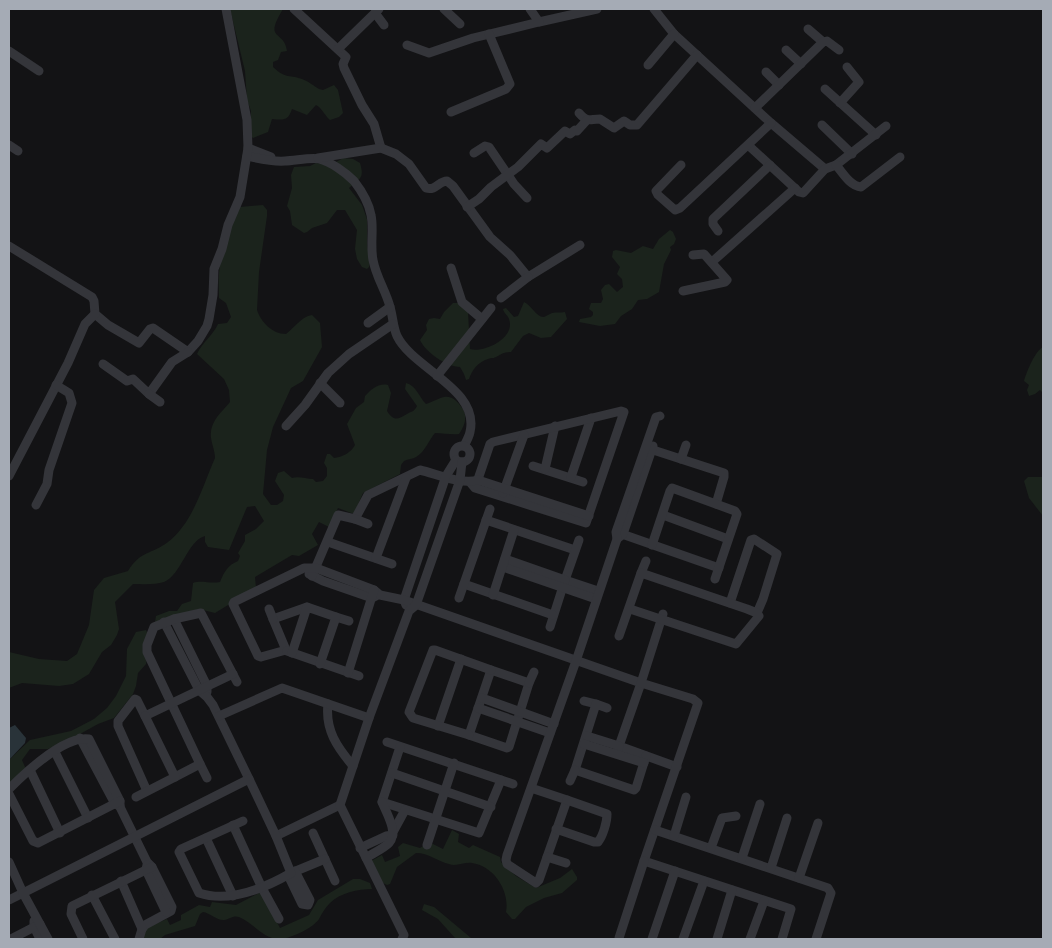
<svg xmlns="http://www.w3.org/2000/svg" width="1052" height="948" font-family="Figtree,sans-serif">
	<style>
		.green { fill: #1b231c }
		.water { fill: #293339 }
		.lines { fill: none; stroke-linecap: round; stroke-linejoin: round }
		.minor { stroke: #34353a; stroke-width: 9 }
	</style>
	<rect width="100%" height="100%" fill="#131315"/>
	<g class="green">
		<path d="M230,9H283C263,42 284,29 287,51L281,52L278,60L273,62V67C286,79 287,74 302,79C308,81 314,86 319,89L323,90L334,85L338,90L343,113L339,117L330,120C324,115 323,109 316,105L307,115L292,109C288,121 284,120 272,119L268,132L253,138L251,136V111L247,100L245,71Z"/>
		<path d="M343,158L353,159L360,163C365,180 359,178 349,188L362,205L367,219V245L370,258L369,267L367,269L362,267L357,259L355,249L357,230L345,210H337L327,223L312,228L307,232L304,233L292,225L290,211L287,206L292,188L291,175L294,167L310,166L316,163L331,165Z"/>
		<path d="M263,205L267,210V216L259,272L257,310C261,322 272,334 286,334C295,327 301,317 312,315L320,323L322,347L303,381L291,388L273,427L267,450L263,494L271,505H277L283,501L284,495L275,481L278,473L284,471L292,478C299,476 306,479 313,479L316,482L323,481L327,476V468L324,463L327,454H330L334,458C342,457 351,453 355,445L347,424L356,408L364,402L365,396C372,389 378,383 388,385L391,393L387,411C394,422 398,419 407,414C412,411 414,412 417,406L405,389L406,383C416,385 419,397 426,404C432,402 439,398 444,397C448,396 453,398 455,400C468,411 468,421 459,434C451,435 443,433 435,433C429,440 425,452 416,457C413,459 408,459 404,461L401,465L400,474L363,493L354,514L338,508L329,527L319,522L312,534L318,545L299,556L292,555L255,577L256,588L215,613L199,609L155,622L156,616L169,611H177L182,604L191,601L193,583C202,580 210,584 220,582C224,572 228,565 238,561L240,556L238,553L245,541V535L256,529L264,521L255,506L247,507L229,550L208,547L205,542V536C187,541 182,574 164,582C155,585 142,584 133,584L115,602L119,629L117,635L111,645L102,652L89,674L73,684L59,686L22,683L9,688V652L39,659L67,661L77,654L89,625L94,590L104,578L128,571C141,550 151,555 168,542C193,523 203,485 215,458C215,451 212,445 211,438C209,422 221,413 230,402L229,390L224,379L197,354C203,341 212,337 218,324L227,323L231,317L226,303L219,298C219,290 218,282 219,274C220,254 231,224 240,207Z"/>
		<path d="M670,230L673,232L676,239L674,244L670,247L671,250L664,264L659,292L647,299L638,300L632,309L621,316L615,324L600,326L579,322L580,319L591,317L593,315V312L589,309L591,303H601L603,299L601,290L605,285L609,284L617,292L623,287L622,279L617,274L620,267L612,257L613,251L616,250L631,253L643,246L653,249L659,239Z"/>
		<path d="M524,302C531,305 537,318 544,317C547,316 549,314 552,313C557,312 560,313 565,312L567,319L551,337L541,338L529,333L523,336L511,352C503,352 502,354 496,357C492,359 492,357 488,359C478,362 472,370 469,379L466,380L464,374L460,367C447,367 425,352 420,340L427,330L426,325L429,319L434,318L440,319L444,312L453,303H459L468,312L470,349C484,353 516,338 509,319C508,315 504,314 503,309L506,308L514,317L518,316Z"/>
		<path d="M1043,347V393L1040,390L1035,394L1029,396L1027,390L1029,385L1024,381C1027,371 1035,351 1043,347Z"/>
		<path d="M1028,477H1043V516L1029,498L1024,481Z"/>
		<path d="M146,630L151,641L146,664L138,673L136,686L133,694L114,718L98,724L62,744L48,749H30L22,760L28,774L9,786V760L30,740L71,731L94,719L107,708L116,696L126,676L127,649L136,632Z"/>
		<path d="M452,830L459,834L458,842L469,848L473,845L500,857L501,862L516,876L536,888L560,878L572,869L577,877V880L562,893L544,898L526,907L515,919H512L506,912C510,891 494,866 472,863C464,862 456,867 449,864C437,861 429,853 416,853L397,867L390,884L387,885L381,882L371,861L382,855L385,862L400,856L398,847L403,843L420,848L429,842L443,849Z"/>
		<path d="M353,879H360L370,883L372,889C358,889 340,893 330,903C325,908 322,913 319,919C313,928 293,937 282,939C264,941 254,923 239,917C233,915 230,919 224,920C218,921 210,913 203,912L200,914L195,926L165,935L160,939H141L143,929L167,919L170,925L181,920V915L199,905L210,907L212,902L236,905L261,892L280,928L309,915L318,900Z"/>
		<path d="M424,904L434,907L471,938L476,939H456L438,919L422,910Z"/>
	</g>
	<path class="water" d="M15,725L26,738L25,743L9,760V728Z"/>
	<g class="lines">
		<g class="minor">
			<path d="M294,9L346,57L343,64L344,68L362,105L374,124L381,148"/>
			<path d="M444,9L460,24"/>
			<path d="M654,9L674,34L771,123L825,169"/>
			<path d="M375,13L384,25"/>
			<path d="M539,22L597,9"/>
			<path d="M808,29L823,42"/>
			<path d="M407,45L429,53L473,38L539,22L530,9"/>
			<path d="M338,49L379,9"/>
			<path d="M786,50L801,64"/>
			<path d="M9,51L39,71"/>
			<path d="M648,65L674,34"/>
			<path d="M766,72L779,85"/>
			<path d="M825,89L876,135"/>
			<path d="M840,103L859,82L847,67"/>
			<path d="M755,108L823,42L827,41L839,50"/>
			<path d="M451,112L506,89L510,84L489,34"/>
			<path d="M579,113C588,123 589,119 600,119L614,128L624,121L630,125H637L697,55"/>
			<path d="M822,125L852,154"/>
			<path d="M9,145L18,151"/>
			<path d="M748,145L799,192L803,193L825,169L836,165L886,126"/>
			<path d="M248,148L271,157"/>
			<path d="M474,153L485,146L489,147L514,184L527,198"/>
			<path d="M247,156C260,159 272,162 285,161C294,161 311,157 319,159C331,162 345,172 354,181C361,190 369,204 371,215C374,228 370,245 373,260C376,277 386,291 390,307C393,317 393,327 397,336C413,369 480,389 470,432C469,437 466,442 464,446"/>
			<path d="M318,158L381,148L396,154L409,164L426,188C436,191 439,181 447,181L453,186L490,237L510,255L528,277L580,245"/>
			<path d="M681,165L656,191L658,195L675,210L680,208L771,123"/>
			<path d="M836,165C843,173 850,186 861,187L900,157"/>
			<path d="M467,207L479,199L491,187L518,167L541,144L547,148L565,131L570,134L575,130L577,131L587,120"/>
			<path d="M718,231L713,224V219L770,165"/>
			<path d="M9,246L92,297L94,301L95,314L108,325L139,343L150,329L153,328L188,352L198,341L207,326L209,319L213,295L214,269L222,249L228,225L240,197L248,148L247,120L226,9"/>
			<path d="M712,262L795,188"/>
			<path d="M451,268L462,302L482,319"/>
			<path d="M683,291L725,282L727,280L704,254L693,255"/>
			<path d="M501,298L528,277"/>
			<path d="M368,323L390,307"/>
			<path d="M103,364L127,381L133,379L149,394L172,362L188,352"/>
			<path d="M437,376L491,308"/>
			<path d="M320,383L340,403"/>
			<path d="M149,394L160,402"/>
			<path d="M286,426L305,405L328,373L349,354L393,324"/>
			<circle cx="462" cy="454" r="8"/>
			<path d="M647,448L724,473V477L716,504"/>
			<path d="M681,459L686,445"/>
			<path d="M533,466L583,482"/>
			<path d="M545,469L555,426"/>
			<path d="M9,476L68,363L85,324L95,314"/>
			<path d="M571,477L591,418"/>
			<path d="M470,482L475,488L586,523L624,412L621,411L493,442L490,444L475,488"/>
			<path d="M503,493L524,435"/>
			<path d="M36,505L47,484L49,470L72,403L69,393L56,385"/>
			<path d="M663,515L728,539"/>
			<path d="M355,519L368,495L420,470C437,474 461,485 478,480L589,516"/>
			<path d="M486,520L575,550"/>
			<path d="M619,533L719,568"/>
			<path d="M617,539L623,534L653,446"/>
			<path d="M579,540L565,580L598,591"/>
			<path d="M328,542L392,564"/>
			<path d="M652,545L670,491L672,488L735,511L737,514L715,579"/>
			<path d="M376,558L406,478"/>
			<path d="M505,559L565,580L550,627"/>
			<path d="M503,567L596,599"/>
			<path d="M641,573L646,561"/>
			<path d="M309,574L323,581L372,598L376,596"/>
			<path d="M312,576L338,515L355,519L368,524"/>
			<path d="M464,584L553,615"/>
			<path d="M493,595L514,530"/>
			<path d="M459,598L490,509"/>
			<path d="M730,603L751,540L754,539L777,554L763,599L757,613"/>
			<path d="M406,605L404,600L446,476L456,460"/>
			<path d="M307,607L273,619L286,650L261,657L258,656L233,604L234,602L304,568H316L374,590L380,595L404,600L641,683L619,746L677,767"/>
			<path d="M269,609L273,619"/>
			<path d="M663,614L641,683L693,699L698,703L644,861L791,909L782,939"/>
			<path d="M336,617L349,621"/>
			<path d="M174,619L207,686V692"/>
			<path d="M164,622L199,690L207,697L213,705L249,779"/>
			<path d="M619,636L641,573L747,609L757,613L759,616L736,644L630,609"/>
			<path d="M287,651L359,676"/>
			<path d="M292,653L307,607L336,617L320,664"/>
			<path d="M491,670L529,683L509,747L507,748L469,735Z"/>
			<path d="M348,673L374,590"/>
			<path d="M529,683L534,672"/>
			<path d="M482,698L554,724"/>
			<path d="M584,701L596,704"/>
			<path d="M328,704C325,730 337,747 353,766"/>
			<path d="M478,708L550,733"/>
			<path d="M607,708L596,704L575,770L634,790L636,788L646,756"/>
			<path d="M219,716L282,688L369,718"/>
			<path d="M438,726L461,659"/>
			<path d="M469,735L413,718L409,712L433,650H435L491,670"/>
			<path d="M587,736L619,746L618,750"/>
			<path d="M80,738L115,804L120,806"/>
			<path d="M387,742L513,784"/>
			<path d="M584,744L644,763"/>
			<path d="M400,747L382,802L479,833L501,780"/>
			<path d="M55,752L88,818"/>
			<path d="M200,764L207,778"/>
			<path d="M30,770L60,833"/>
			<path d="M392,773L491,807"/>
			<path d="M175,777L200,764L147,652V645L154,627L174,619L201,613L237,682"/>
			<path d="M570,781L575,770"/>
			<path d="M531,788L567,800L539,880L536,883L507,864L506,860L507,855L576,661L617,539L616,532L656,417L660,416"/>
			<path d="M9,789C25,773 65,735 89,739L120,801V807L147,862L152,867L172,907L171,911L145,925L142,929L139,939"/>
			<path d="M147,791L118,726V721L135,699L137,700L145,716L233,674"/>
			<path d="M9,794L33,841L38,843L120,801"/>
			<path d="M136,797L175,777L145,716"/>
			<path d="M233,825L262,888L279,919"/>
			<path d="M556,829L594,842H598C603,836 607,822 607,814L567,800"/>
			<path d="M655,830L828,888L831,893L816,939"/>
			<path d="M393,832L405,810"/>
			<path d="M313,833L335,881"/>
			<path d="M276,836L340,805"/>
			<path d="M674,836L686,797"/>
			<path d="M206,838L233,896"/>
			<path d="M427,845L454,763"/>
			<path d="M360,848L386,836L393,835"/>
			<path d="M711,848L722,818L736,816"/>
			<path d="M547,857L566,863"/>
			<path d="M366,858C373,853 383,849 389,843C399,833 386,812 382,802"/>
			<path d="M742,858L760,804"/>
			<path d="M9,862L23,893L9,900"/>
			<path d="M147,865L146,870L166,912"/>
			<path d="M771,868L787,818"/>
			<path d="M291,873L325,859"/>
			<path d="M288,875L302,904L308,905L310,900L295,871"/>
			<path d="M799,878L818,823"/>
			<path d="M121,881L142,929"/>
			<path d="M92,895L115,939"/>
			<path d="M34,921V927L40,939"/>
			<path d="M619,938L644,861"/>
			<path d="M11,939L40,924"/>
			<path d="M48,939L23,893L249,779L276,836L291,873C265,888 229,903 199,893L179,852L181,849L243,821"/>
			<path d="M83,939L71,914L72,906L152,867"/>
			<path d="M402,939L404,935L340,805L369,718L409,611L416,605L460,480L462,462"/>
			<path d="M652,939L675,871"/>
			<path d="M683,939L704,881"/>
			<path d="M717,939L732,890"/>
			<path d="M750,939L764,901"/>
		</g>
	</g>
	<rect width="1052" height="948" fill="none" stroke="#a5abb5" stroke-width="20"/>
</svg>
